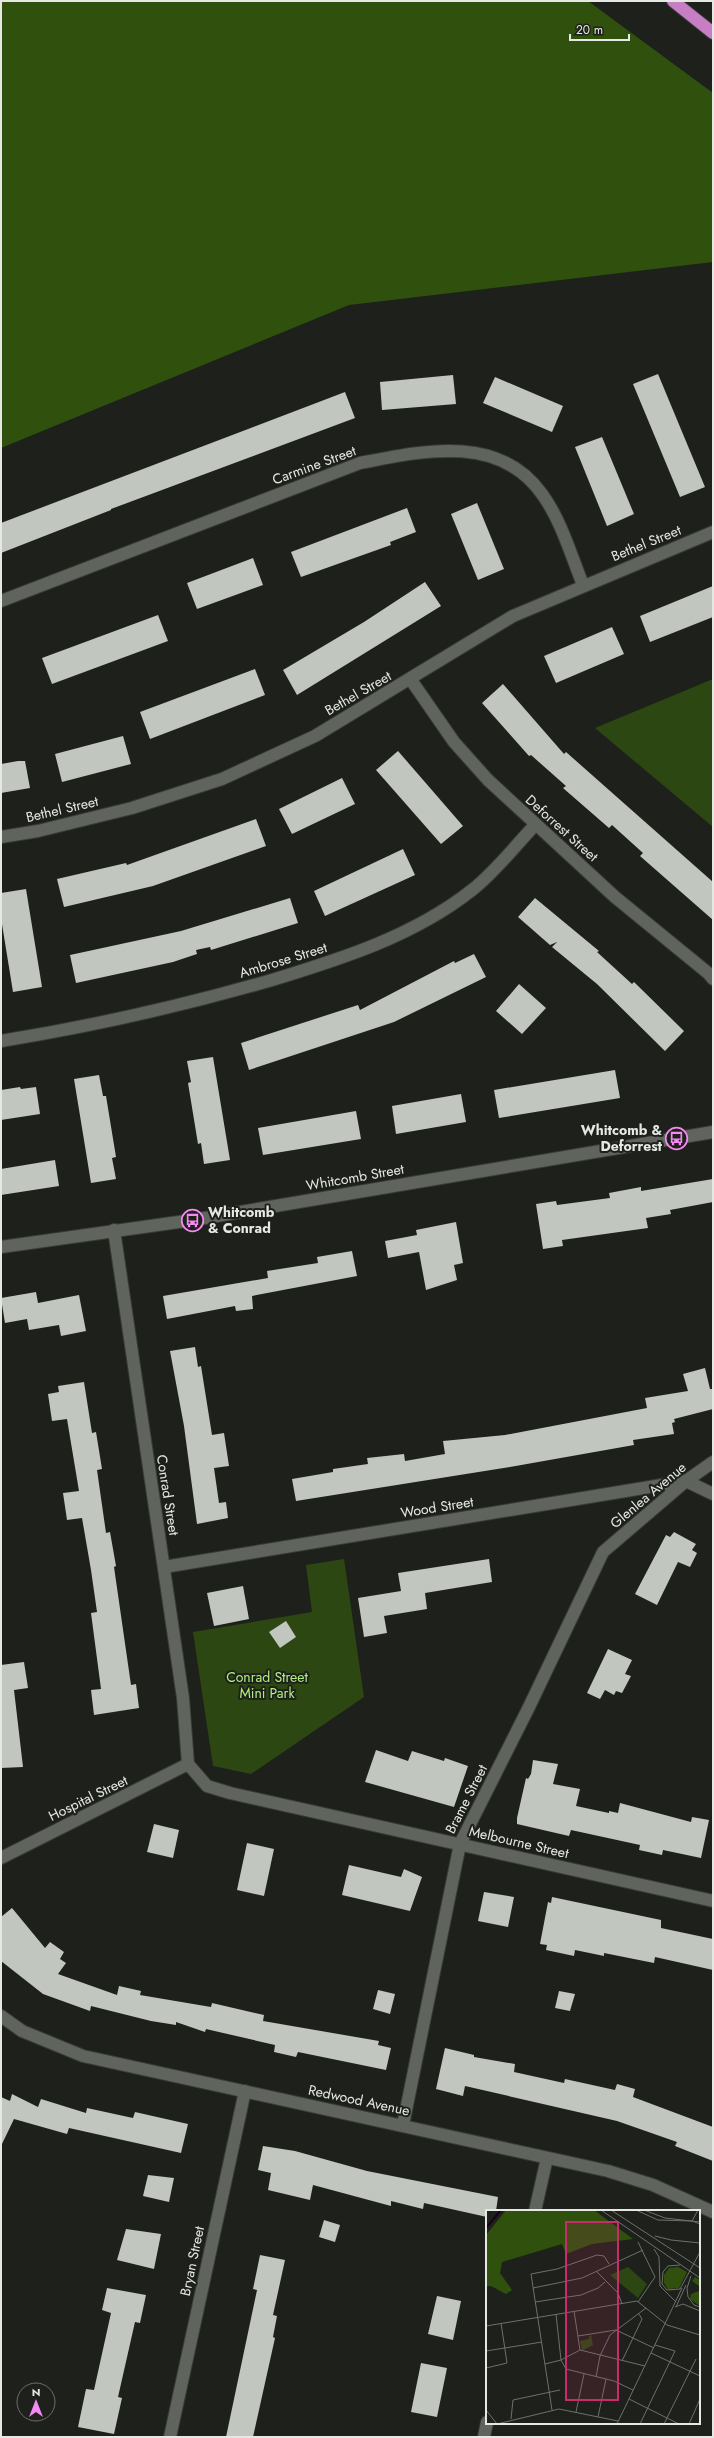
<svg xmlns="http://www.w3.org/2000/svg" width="714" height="2438" font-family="Jost,sans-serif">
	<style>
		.green { fill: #2c4712 }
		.forest { fill: #2f510d }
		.building { fill: #c1c6be }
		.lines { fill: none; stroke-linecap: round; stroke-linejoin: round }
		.minor-casing { stroke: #393c37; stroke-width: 14 }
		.highway-casing { stroke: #393c37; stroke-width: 14 }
		.minor { stroke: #5f645c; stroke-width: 12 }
		.highway { stroke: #c77ec4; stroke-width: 12 }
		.labels { text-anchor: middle; stroke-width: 4; stroke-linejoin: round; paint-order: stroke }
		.street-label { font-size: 14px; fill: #e6e8e4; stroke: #1e211b }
		.poi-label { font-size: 14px; font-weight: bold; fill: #e6e8e4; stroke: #1e211b; text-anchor: end }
		.park-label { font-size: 14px; fill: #b0ef80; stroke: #1e211b }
		.inset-river { fill: none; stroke: #180019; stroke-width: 2 }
		.inset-road { fill: none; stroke: #6e716b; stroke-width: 1 }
		.view { fill: #c62d69; fill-opacity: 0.15; stroke: #c62d69; stroke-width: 2 }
		.inset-edge { fill: none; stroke: #e6e8e4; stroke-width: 2 }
	</style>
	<rect width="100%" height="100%" fill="#1e211b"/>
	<g class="green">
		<path d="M713,679V827L595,728Z"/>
		<path d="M344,1559L364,1697L251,1774L213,1766L193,1632L312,1612L306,1565Z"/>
	</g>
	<path class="forest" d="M1,1H588L713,93V262L349,305L1,448Z"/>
	<g class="building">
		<path d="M658,374L705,487L680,497L633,384Z"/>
		<path d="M453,375L456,404L382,410L380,382Z"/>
		<path d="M495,377L563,406L552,432L483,403Z"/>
		<path d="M345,392L355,418L111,509V510L1,553V523Z"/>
		<path d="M602,437L634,514L607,526L575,447Z"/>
		<path d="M477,503L504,569L478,580L451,514Z"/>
		<path d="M407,508L416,532L390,542L391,545L301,577L291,552Z"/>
		<path d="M253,558L263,585L197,609L187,583Z"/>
		<path d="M425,582L441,606L297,695L283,670L364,622Z"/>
		<path d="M713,586V617L650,642L640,616Z"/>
		<path d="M158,615L168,641L52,684L42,658Z"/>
		<path d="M612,627L624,654L556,683L544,656Z"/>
		<path d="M255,669L265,695L150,739L140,712Z"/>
		<path d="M503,684L564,754L566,752L713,882V920L640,856L643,853L612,825L609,828L563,788L566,786L531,755L529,756L482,703Z"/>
		<path d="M123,736L131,764L62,782L55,754Z"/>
		<path d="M398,751L463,826L441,844L376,770Z"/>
		<path d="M18,761H25L30,788L1,793V764Z"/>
		<path d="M342,778L355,804L292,834L279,809Z"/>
		<path d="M256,819L266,846L153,886L64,907L57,879L126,863L127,865Z"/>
		<path d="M403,849L415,875L325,916L314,891Z"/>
		<path d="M26,889L42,987L13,992L1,918V893Z"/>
		<path d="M290,898L298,923L211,950L210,947L196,950L197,954L173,962L76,983L70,955L181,931Z"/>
		<path d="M535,898L599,951L597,952L632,984L634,982L684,1031L665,1051L597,984L552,947L557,942L550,945L518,917Z"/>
		<path d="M474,954L486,977L394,1022L249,1070L241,1043L358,1005L360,1010L454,961L455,963Z"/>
		<path d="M519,984L546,1008L522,1034L496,1011Z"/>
		<path d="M213,1057L230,1160L204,1164L201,1143L198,1144L188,1083L191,1082L187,1061Z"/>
		<path d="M615,1070L620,1098L499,1118L494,1090Z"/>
		<path d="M99,1075L103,1096H106L116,1157L112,1158L116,1179L91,1183L74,1079Z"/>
		<path d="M20,1087L21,1089L36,1087L40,1114L1,1120V1090Z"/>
		<path d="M461,1094L466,1122L396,1134L392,1106Z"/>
		<path d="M356,1111L361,1139L263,1155L258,1128Z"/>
		<path d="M55,1160L59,1186L1,1195V1169Z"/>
		<path d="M713,1179V1202L670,1210L671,1214L646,1218L648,1228L562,1240L563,1246L543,1249L536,1204L556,1201L557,1205L610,1198L609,1193L641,1187V1191Z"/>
		<path d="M456,1222L463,1263L454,1265L457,1280L426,1290L419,1252L388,1258L385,1241L417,1235L416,1230Z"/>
		<path d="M352,1251L357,1276L252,1296L253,1309L236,1311L235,1306L167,1319L163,1296L268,1278L267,1271L318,1263L317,1257Z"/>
		<path d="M36,1292L38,1303L79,1295L86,1331L61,1336L59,1325L29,1330L27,1319L5,1323L1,1298Z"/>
		<path d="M195,1347L198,1367L201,1366L212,1435L224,1433L229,1466L214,1468L219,1503L226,1502L228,1518L197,1524L184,1426L170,1351Z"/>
		<path d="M705,1368L710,1389H713V1409L674,1419L675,1422L672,1423L674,1434L633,1440L634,1445L510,1467L296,1501L292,1479L333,1472V1469L368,1464L367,1458L404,1454L405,1461L445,1454L443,1441L505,1435L647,1408L645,1398L688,1391L683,1374Z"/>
		<path d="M84,1382L92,1433L96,1432L102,1469L97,1470L106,1533L110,1532L116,1566L114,1567L131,1685L136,1684L139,1708L94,1715L91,1690L101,1689L91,1613L97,1612L91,1570L82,1518L67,1520L63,1493L79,1491L67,1419L52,1421L48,1394L59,1392L58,1386Z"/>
		<path d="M674,1532L696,1544L692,1550L697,1553L690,1567L678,1562L657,1605L635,1594L666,1535L670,1537Z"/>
		<path d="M489,1559L492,1582L425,1593L427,1609L384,1616L387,1633L364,1637L358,1598L401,1591L398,1573Z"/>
		<path d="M243,1586L249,1619L214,1626L207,1593Z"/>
		<path d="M286,1621L296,1637L280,1648L269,1632Z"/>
		<path d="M608,1649L632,1660L625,1674L631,1676L622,1693L616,1691L614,1695L605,1690L600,1699L587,1693Z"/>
		<path d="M24,1662L28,1688L14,1690L23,1767L1,1768V1665Z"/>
		<path d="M376,1750L408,1761L412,1751L444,1761L445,1758L468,1766L454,1807L365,1782Z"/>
		<path d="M533,1760L558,1764L553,1784L580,1789L576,1806L609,1813V1811L618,1813L620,1803L691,1822L692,1817L709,1820L701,1858L663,1850L662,1855L639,1850L640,1845L571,1830L569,1836L517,1824V1818L526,1778L528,1779L531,1774Z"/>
		<path d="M154,1824L179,1830L173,1858L147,1852Z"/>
		<path d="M247,1843L274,1849L264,1896L237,1890Z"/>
		<path d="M349,1865L401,1877L404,1869L422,1877L410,1911L342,1895Z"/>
		<path d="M484,1892L514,1897L508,1927L478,1921Z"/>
		<path d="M552,1897L661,1920V1928L713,1939V1970L655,1957L654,1963L604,1953V1956L575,1950L574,1956L546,1950L547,1945L540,1944L548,1902L551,1903Z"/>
		<path d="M12,1908L45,1948L50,1942L64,1952L60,1959L66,1963L58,1974L117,1995L119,1986L141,1991L140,1995L211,2007L212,2003L264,2015L263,2021L379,2041L378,2045L391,2048L386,2070L298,2052L296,2057L274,2052L275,2045L206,2029L205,2032L176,2022V2025L151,2021L91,2006L90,2011L43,1994L1,1961V1917Z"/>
		<path d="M378,1990L395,1994L390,2014L373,2009Z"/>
		<path d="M559,1991L575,1994L570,2011L555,2008Z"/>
		<path d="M445,2048L474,2055V2057L515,2064L514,2072L564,2083L565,2079L615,2090L617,2084L635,2089L633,2097L713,2127V2161L675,2146L677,2142L617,2121L465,2086L463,2096L436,2089Z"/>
		<path d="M12,2094L38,2107L41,2099L86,2113L87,2108L133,2118L135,2112L188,2124L181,2153L69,2128L67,2134L14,2119L1,2146V2097L10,2101Z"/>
		<path d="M263,2146L295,2151L367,2171L498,2197L496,2211H487V2217L424,2203L423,2209L391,2201V2206L313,2185L310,2200L268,2190L271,2173L258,2170Z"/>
		<path d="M148,2175L174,2178L169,2202L143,2196Z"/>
		<path d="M324,2220L340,2225L335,2242L319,2237Z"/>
		<path d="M126,2229L161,2234L154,2269L117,2260Z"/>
		<path d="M260,2255L285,2260L273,2315L277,2316L273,2337L275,2338L253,2437H226L257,2290L253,2289Z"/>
		<path d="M107,2288L146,2295L140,2323L135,2322L118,2397L122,2398L114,2434L78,2427L86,2389L94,2390L111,2313L102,2310Z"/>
		<path d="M437,2296L461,2301L453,2340L428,2334Z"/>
		<path d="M421,2363L447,2368L437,2417L411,2412Z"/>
	</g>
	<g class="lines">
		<defs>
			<g id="minor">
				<path d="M1,601L360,463C422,451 499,433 542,494C561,520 571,555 583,585"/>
				<path d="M411,680L454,742L488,780L615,897L708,973L713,979"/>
				<path d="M1,837L38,831L132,808L222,779L315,736L513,616L713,532"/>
				<path d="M1,1041C93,1026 182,1006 272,980C341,959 414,936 472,890C495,872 515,846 535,825"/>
				<path d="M114,1230L183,1698L188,1764"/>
				<path d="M1,1247L193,1220L713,1132"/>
				<path d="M164,1567L686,1481L713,1494"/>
				<path d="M188,1764L207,1786L230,1793L713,1901"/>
				<path d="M1,1858L188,1764"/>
				<path d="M1,2016L22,2031L83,2056L608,2171L653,2185L713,2212"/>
				<path d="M403,2125L460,1844L529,1707L603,1552L686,1481L713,1462"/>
				<path d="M535,2211L547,2158"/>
				<path d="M170,2437L245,2091"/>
				<path d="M484,2437L487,2422"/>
			</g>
			<path id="highway" d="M673,1L713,33"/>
		</defs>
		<use href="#minor" class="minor-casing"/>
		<use href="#highway" class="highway-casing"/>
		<use href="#minor" class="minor"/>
		<use href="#highway" class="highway"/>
	</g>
	<defs>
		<symbol id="bus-ring" viewBox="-11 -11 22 22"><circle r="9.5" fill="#1e211b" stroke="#f489f0" stroke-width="1.5"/><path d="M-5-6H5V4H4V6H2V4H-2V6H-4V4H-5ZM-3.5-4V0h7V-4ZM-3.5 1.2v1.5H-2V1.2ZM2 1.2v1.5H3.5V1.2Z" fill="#f489f0"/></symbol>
	</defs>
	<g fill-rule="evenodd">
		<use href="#bus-ring" x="664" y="1126" width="25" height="25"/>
		<use href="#bus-ring" x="180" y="1208" width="25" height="25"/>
	</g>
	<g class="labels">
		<g class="street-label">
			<text transform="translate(314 465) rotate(-20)" y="5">Carmine Street</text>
			<text transform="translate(646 543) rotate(-22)" y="5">Bethel Street</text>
			<text transform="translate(358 693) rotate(-30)" y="5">Bethel Street</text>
			<text transform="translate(62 809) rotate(-13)" y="5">Bethel Street</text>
			<text transform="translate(562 828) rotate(42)" y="5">Deforrest Street</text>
			<text transform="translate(283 960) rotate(-17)" y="5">Ambrose Street</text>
			<text transform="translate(355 1177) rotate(-10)" y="5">Whitcomb Street</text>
			<text transform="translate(168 1495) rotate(81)" y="5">Conrad Street</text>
			<text transform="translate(648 1495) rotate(-40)" y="5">Glenlea Avenue</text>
			<text transform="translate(437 1507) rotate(-9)" y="5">Wood Street</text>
			<text transform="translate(88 1798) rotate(-26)" y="5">Hospital Street</text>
			<text transform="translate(466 1799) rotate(-63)" y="5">Brame Street</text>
			<text transform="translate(519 1842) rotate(13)" y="5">Melbourne Street</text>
			<text transform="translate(359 2100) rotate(12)" y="5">Redwood Avenue</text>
			<text transform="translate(192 2261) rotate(-78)" y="5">Bryan Street</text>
		</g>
		<g class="poi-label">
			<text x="662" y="1135">Whitcomb &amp;<tspan x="662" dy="16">Deforrest</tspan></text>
			<text x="208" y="1217" text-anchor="start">Whitcomb<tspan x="208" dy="16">&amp; Conrad</tspan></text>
		</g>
		<g class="park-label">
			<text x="267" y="1682">Conrad Street<tspan x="267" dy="16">Mini Park</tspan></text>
		</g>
	</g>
	<g transform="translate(486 2210)">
		<rect width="214" height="214" fill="#1e211b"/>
		<path d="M142,57L161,74L152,88L124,65ZM105,125L107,135L96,141L94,131L103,129V126Z" fill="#2c4712"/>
		<path d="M20,0H108L147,29L106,34L80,44L76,34L16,52L14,63L26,80L20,84L5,76H0V25ZM192,57L201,62L193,78L182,79L178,73V65L183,58ZM209,67L214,70V96L204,89L205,84L213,81V76L206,71Z" fill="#2f510d"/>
		<path class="inset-river" d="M0,18L15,0"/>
		<path class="inset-road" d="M115,0L214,68M125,0L214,58M150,0L172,10L206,11L214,14M158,0L179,8L214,12M206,11L212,0M169,26L185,30L214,33M152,32L169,67L152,92M168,39L173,47L174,76L189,91M194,55L182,56L177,62L176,74L181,80L194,79L214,42M110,61L132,83L136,94M205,66L201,78L202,87L208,95L214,97M47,78L96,68L157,40M49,92L95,85L112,78L119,72M189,97L197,94L214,101M190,97L200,75M88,101L94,140M70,104L75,150L80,159L128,171L147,180M0,116L151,91L181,115L214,125M92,126L130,120L168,138M94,140L159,156M0,141L56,132M165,143L214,166M136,151L156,109L153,104M59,154L75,150L94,140M0,158L21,153L15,113M110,167L114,146L124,125L160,98M143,189L193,214M0,200L11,214M66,200L45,64L71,59L111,45L118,46L123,54M90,202L98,164M112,207L120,169M25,209L27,190L74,180M11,214L73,199L132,211M131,214L196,78M154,214L189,141L169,135M178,214L210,149M203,214L214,189"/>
		<path class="view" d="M80,12H132V190H80Z"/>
		<rect width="214" height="214" class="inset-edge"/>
	</g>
	<rect width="714" height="2438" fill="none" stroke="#e6e8e4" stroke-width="4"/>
	<g transform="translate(36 2402)"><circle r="19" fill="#1e211b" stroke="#6e716b"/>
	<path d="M0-3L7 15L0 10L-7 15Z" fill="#f489f0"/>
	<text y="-6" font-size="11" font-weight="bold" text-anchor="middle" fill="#e6e8e4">N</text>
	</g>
	<path d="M570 34v6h59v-6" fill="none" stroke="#e6e8e4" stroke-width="2"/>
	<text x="576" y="34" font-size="12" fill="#e6e8e4" stroke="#1e211b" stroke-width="3" paint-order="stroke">20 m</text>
</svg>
